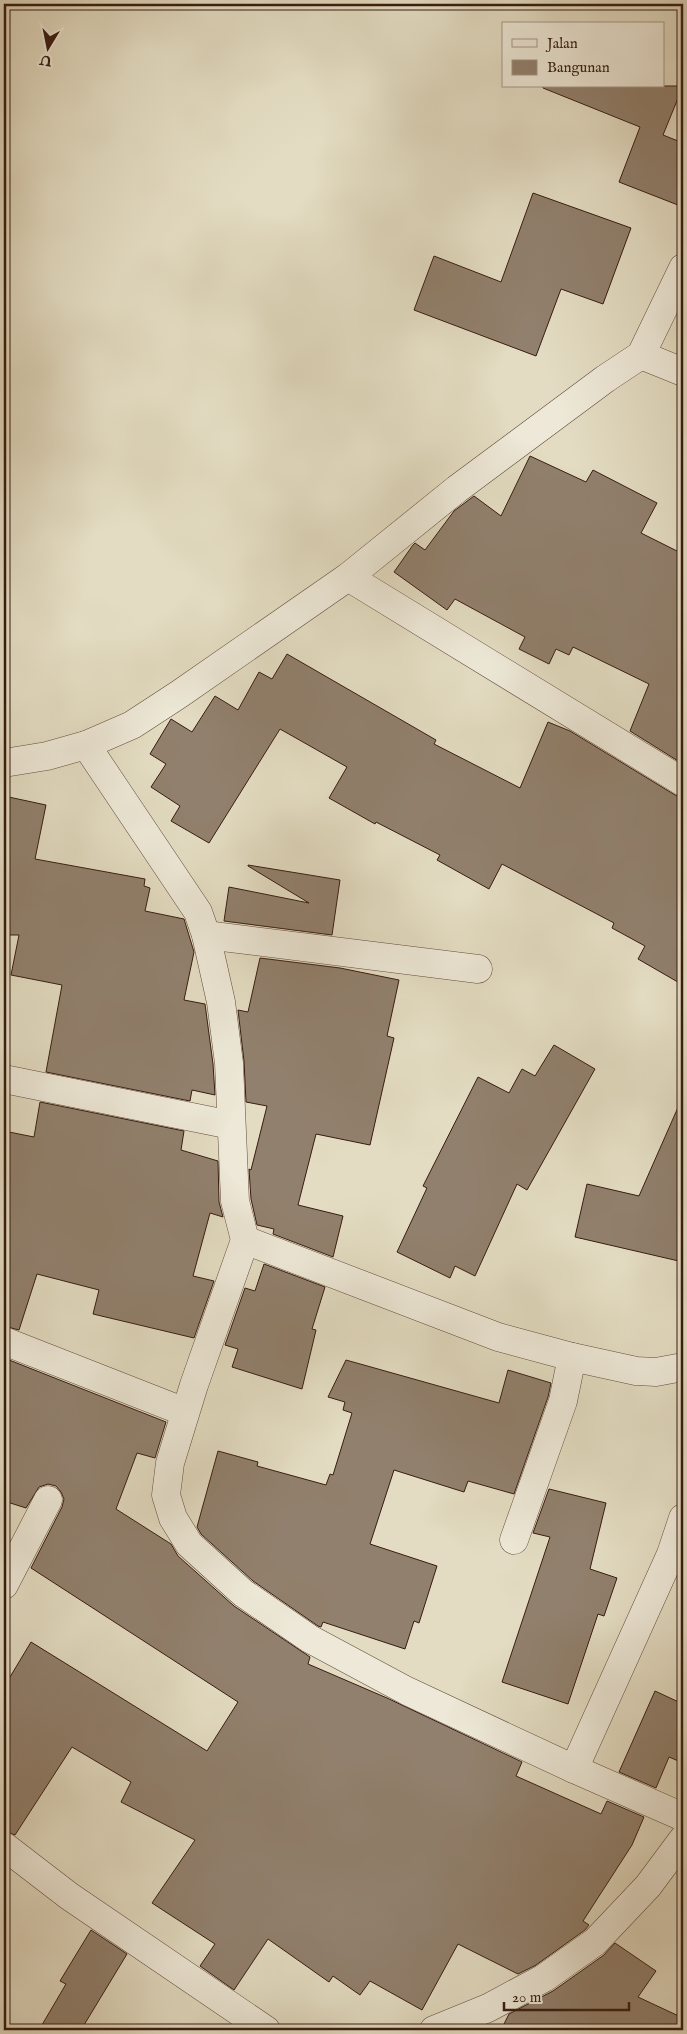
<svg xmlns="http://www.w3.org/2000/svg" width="687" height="2034" font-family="'IM FELL English',serif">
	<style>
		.building { fill: #91806d; stroke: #381c11 }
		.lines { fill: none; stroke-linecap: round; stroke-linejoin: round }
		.minor-casing { stroke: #634c3d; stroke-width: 29 }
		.minor { stroke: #ede8d7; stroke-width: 28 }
	</style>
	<rect width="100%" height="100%" fill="#e3dcc2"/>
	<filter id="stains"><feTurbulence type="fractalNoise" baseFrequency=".004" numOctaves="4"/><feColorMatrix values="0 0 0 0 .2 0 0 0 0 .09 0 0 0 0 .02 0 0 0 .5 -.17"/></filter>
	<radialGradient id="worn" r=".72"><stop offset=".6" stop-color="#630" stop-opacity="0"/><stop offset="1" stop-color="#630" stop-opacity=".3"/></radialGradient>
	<g class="building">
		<path d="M543,86H683L663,135L683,143V207L619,182L640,127L543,88Z"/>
		<path d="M533,193L631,228L603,304L561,289L536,356L414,310L434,256L501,282Z"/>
		<path d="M530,456L586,482L593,470L657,503L641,533L683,554V764L630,731L649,684L573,647L569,655L556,649L549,664L519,649L525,637L455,599L447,610L394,572L413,545L415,543L425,550L454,511L474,496L501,516Z"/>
		<path d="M287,654L436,740L434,744L520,788L548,722L570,731L675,795L683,798V985L638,959L645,946L612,928L614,923L502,864L489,889L437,860L440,855L376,822L375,824L329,798L347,767L280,729L209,843L171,821L180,806L151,787L166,764L150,754L171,719L192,732L215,696L238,710L259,672L272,679Z"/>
		<path d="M4,796L46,805L35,859L145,879L144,886L150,888L145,911L184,919L194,952L184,1000L205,1004L213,1064L215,1095L192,1090L190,1101L46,1072L62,985L11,975L19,935H4Z"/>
		<path d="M248,865L340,880L332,935L224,921L229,887L309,903L248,866Z"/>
		<path d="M260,958L340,968L399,980L387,1036L394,1038L370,1145L316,1134L298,1205L343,1216L333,1257L273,1234L274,1229L257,1225L251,1199L249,1169L251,1170L267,1106L246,1102L244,1061L238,1010L248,1012Z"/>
		<path d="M554,1045L595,1069L527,1190L517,1184L475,1276L455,1266L450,1278L397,1252L427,1188L423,1186L478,1077L509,1093L522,1069L535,1076Z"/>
		<path d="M683,1096V1262L575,1237L587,1184L639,1196Z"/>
		<path d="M40,1102L184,1131L181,1150L218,1161L219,1202L223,1217L210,1213L193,1276L214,1281L194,1338L93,1314L99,1290L37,1274L19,1330L4,1326V1131L34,1137Z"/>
		<path d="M264,1264L325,1287L312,1329L316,1330L302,1389L232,1367L238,1349L225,1345L245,1288L255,1291Z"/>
		<path d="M4,1358L166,1422L155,1458L137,1453L116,1509L171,1544L178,1556L234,1606L310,1657L308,1664L387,1698L522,1762L516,1776L601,1814L607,1801L644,1817L632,1845L583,1921L589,1925L585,1930L536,1965L518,1974L458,1944L422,2010L370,1981L360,1995L333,1976L329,1982L268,1939L234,1990L200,1966L215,1944L152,1903L195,1840L121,1802L131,1782L72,1747L15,1835L4,1831V1687L31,1642L207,1751L238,1702L31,1568L62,1507L64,1499L61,1492L56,1486L48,1484L39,1487L26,1508L4,1501Z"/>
		<path d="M346,1360L499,1403L508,1370L551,1383L548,1397L514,1494L468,1481L464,1492L394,1470L370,1544L437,1566L419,1623L414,1621L405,1649L323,1622L321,1627L318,1626L253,1581L201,1534L197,1527L218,1451L258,1462L257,1466L326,1485L330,1474L333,1475L352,1413L343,1410L345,1402L328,1397Z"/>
		<path d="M549,1489L606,1503L590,1569L617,1578L604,1616L598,1614L568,1704L502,1682L550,1537L533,1533Z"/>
		<path d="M655,1691L683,1704V1763L669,1757L656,1788L619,1772Z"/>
		<path d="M91,1930L127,1954L81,2030H39L66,1984L60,1981Z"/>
		<path d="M615,1943L656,1971L638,1997L683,2018V2030H501L509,2014L553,1991L604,1955Z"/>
	</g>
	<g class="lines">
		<defs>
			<g id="minor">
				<path d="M641,355L683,372"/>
				<path d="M348,577L683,782"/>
				<path d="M86,745L198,912L206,935L221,1002L229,1063L235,1201L245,1240L194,1385L170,1463L166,1495L173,1518L189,1544L243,1593L310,1639L407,1691L574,1769L683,1817"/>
				<path d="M4,763L47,756L86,745L132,725L178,695L348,577L457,489L605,379L641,355L683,268"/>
				<path d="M206,935L478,969"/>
				<path d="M4,1079L231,1125"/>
				<path d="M245,1240L498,1337L572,1357L563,1401L514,1540"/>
				<path d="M4,1341L185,1412"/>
				<path d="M572,1357L636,1371L656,1372L683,1367"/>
				<path d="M4,1585L48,1500"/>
				<path d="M574,1769L671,1554L683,1518"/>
				<path d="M4,1846L69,1896L266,2030"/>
				<path d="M434,2030L488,2008L544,1978L595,1942L648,1886L683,1839"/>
			</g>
		</defs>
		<use href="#minor" class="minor-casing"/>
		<use href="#minor" class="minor"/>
	</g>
	<rect width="687" height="2034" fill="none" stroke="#e3dcc2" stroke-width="20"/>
	<rect x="5" y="5" width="677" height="2024" fill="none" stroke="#381c11" stroke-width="2.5"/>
	<rect x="10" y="10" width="667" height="2014" fill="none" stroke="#381c11"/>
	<rect x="502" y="22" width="162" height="65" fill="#ede8d7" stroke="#a59688"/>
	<rect x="512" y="39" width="25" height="8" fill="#ede8d7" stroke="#a59688"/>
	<text x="547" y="48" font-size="15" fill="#381c11">Jalan</text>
	<rect x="512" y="60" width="25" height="15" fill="#91806d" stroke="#a59688"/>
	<text x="547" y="72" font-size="15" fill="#381c11">Bangunan</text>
	<g transform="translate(48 48) rotate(190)" stroke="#ede8d7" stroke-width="4" paint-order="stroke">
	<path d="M0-4L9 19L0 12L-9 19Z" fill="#381c11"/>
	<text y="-8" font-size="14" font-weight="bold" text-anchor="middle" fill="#381c11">U</text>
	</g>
	<path d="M504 2002v8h125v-8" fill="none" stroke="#381c11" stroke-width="2.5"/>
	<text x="512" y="2002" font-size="15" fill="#381c11" stroke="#ede8d7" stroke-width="4" paint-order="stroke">20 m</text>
	<rect width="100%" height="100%" filter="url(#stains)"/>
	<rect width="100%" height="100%" fill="url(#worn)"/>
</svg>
